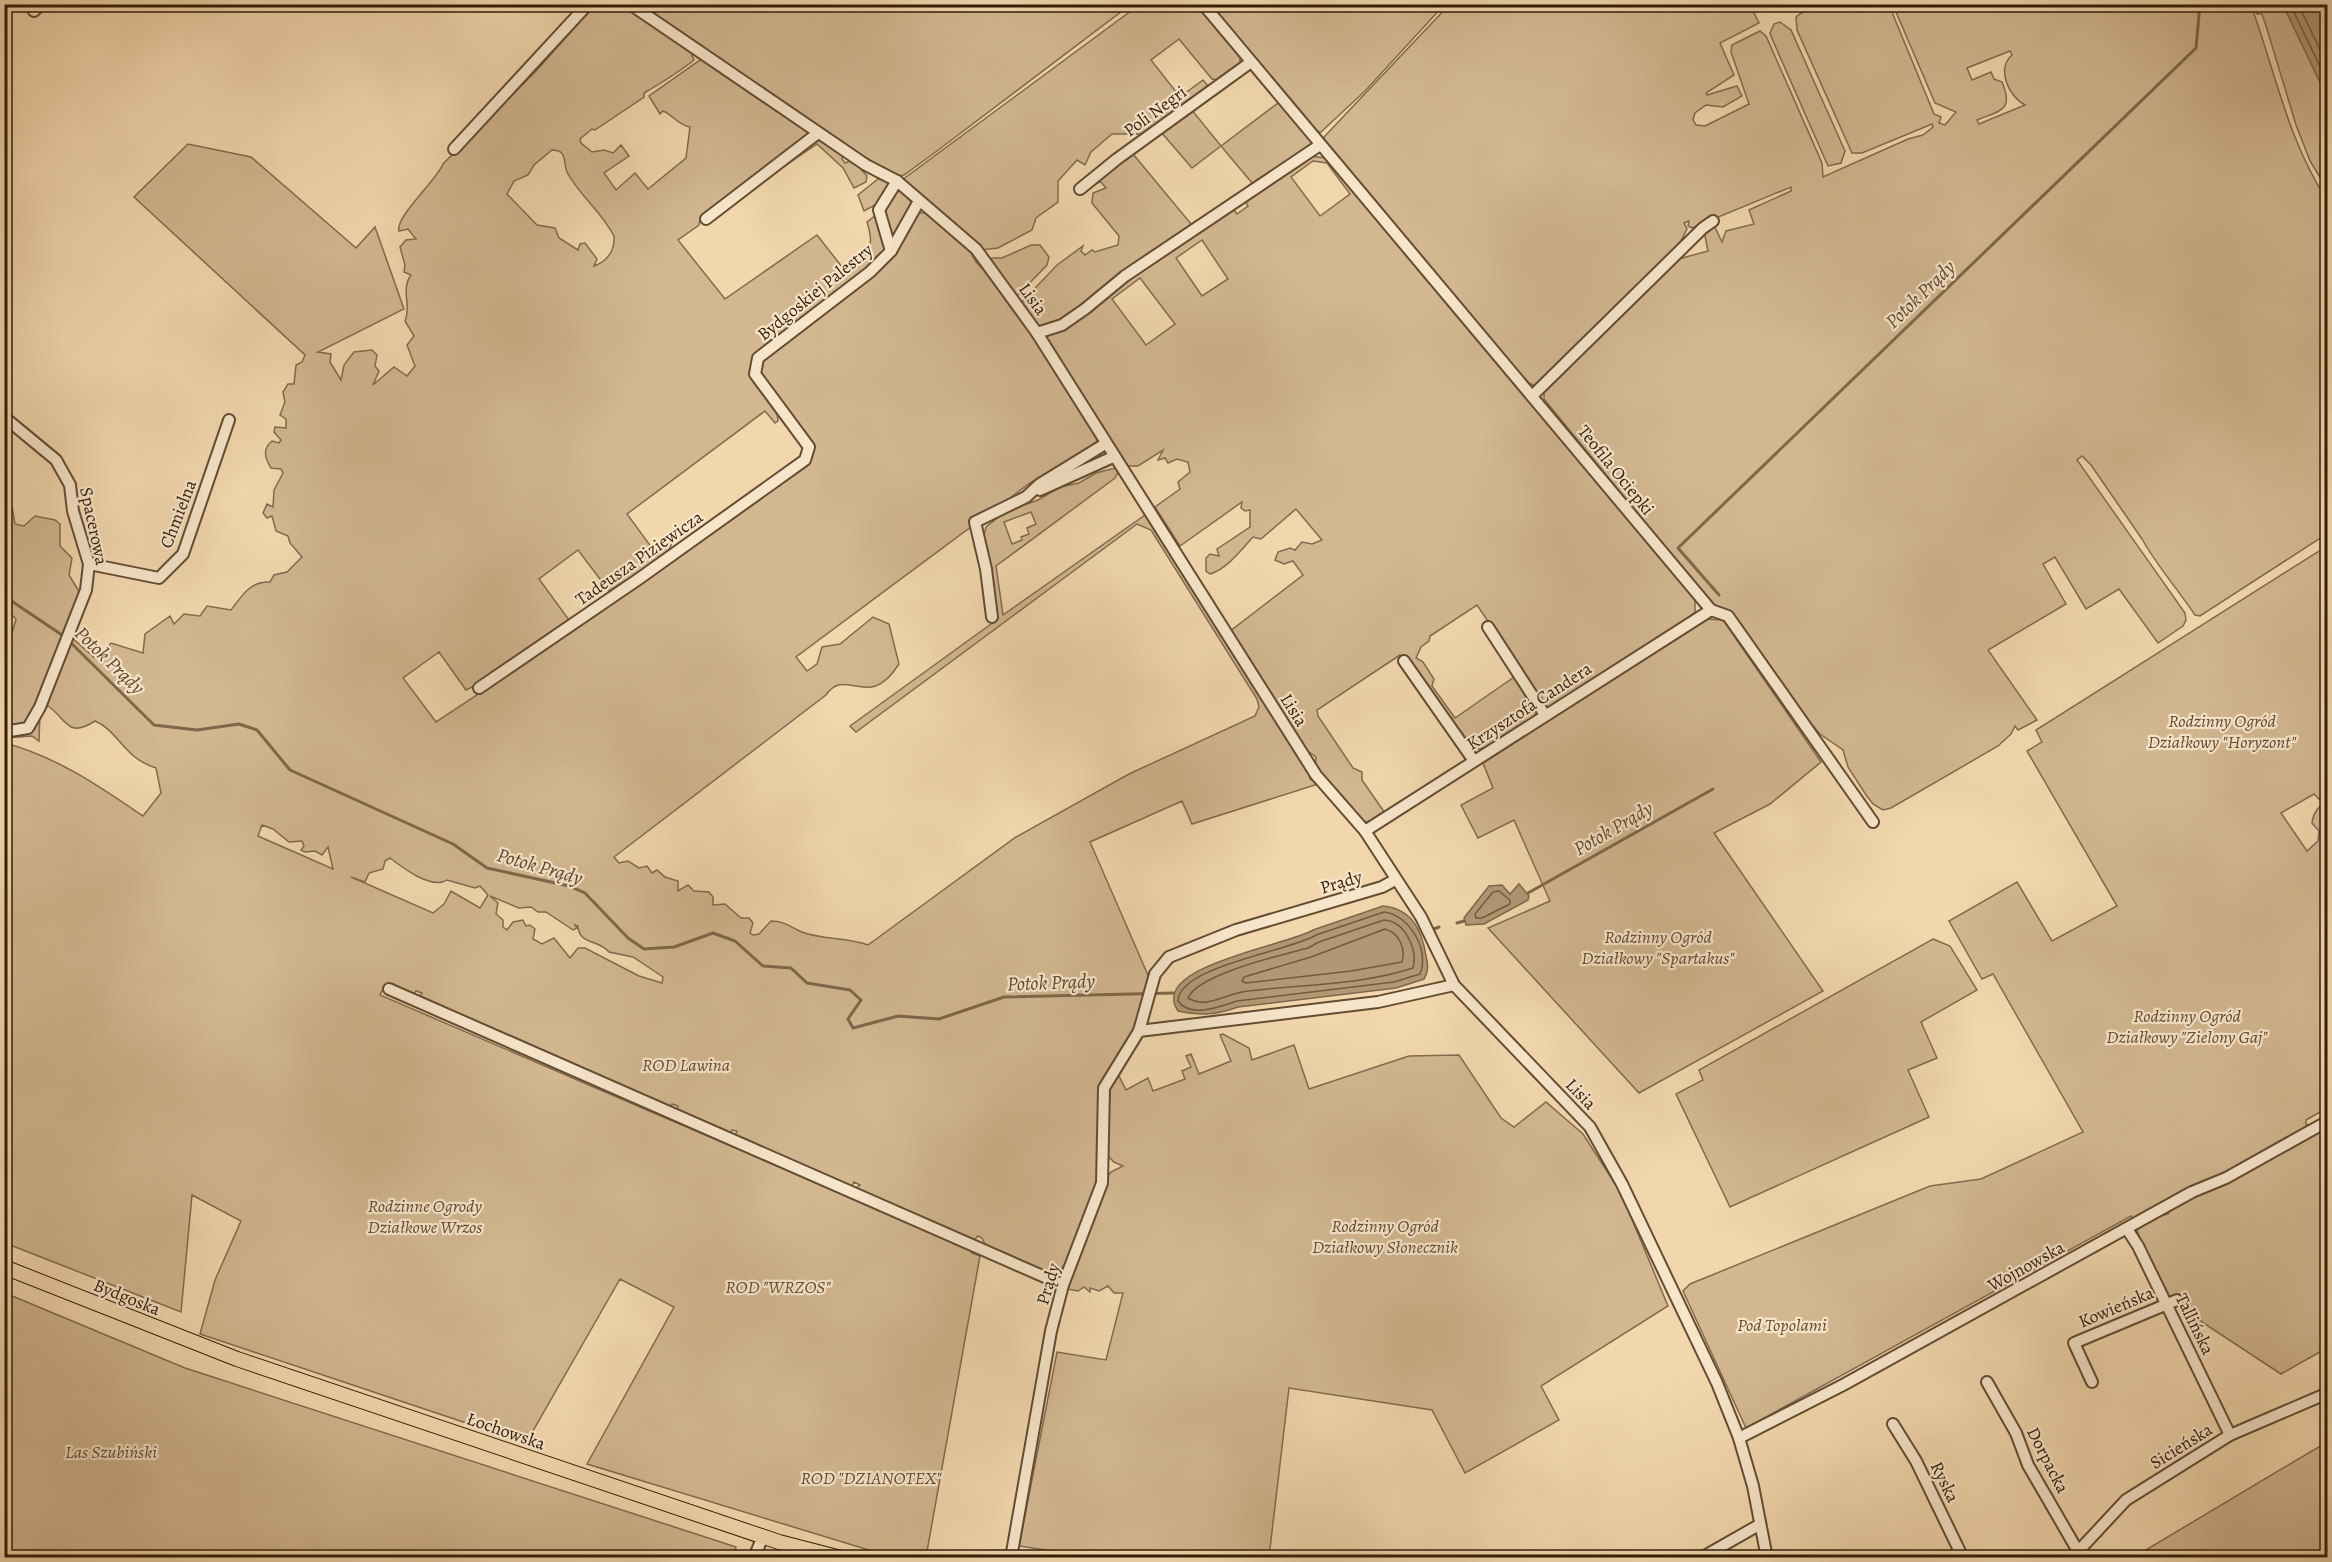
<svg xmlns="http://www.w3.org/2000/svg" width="2332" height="1562" font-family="Alegreya,serif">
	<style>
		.green { fill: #d2b791; stroke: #826a4d; stroke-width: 1.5; fill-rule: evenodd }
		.water { fill: #b19875; stroke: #7f674a; stroke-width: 1.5 }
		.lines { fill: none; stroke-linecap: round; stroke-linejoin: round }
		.shore { stroke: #725a3f; stroke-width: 1.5 }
		.stream { stroke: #7f674a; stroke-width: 3 }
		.minor-casing { stroke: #634c32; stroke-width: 14 }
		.major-casing { stroke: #331d09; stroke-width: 16 }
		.minor { stroke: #f7e5ca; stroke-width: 10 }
		.major { stroke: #f2d7ad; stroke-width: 14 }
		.labels { text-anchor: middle; stroke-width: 4.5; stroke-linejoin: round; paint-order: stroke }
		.street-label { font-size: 18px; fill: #331d09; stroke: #f7e5ca }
		.park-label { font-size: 18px; font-style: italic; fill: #634b32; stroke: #f7e5ca }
		.water-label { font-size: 20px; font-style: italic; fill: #5f482f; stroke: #f7e5ca }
	</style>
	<rect width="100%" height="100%" fill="#f2d7ad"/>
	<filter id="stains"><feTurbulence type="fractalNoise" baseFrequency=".00333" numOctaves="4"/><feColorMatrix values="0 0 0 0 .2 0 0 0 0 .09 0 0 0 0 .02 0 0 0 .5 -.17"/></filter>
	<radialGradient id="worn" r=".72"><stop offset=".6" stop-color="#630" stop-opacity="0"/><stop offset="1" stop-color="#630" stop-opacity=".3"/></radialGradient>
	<g class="green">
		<path d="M595,5H622L689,48L694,60C678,73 661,83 644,93V97L595,130L592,129L580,139L581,143L592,152L604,150L613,153L621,145L629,156L604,173L616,190L635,173L648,189L686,158L690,127C678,125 673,115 663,111L660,114L649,96L703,58L807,129L809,136L712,207L700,219L699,225L678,240L725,299L817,235L846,272C868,255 876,250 867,222L876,215L886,248L875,263L751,366L777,412L778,421L775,423L765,411L627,514L657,555L672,543L667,555L609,591L578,550L539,579L569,620L597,602L482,682L466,690L439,652L403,678L436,722L483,691L813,451L763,383L760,371L762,359L866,280L918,213H928L968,248L976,262L990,277L1043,348L1097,436L1096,445L1030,483L796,657L807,671L817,664L822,647L840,644L873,617L889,624L899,664C868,713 846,665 826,695L614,857L619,863L628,861L639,868L647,866L652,873L657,870L665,877L678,881V891L688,885L694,891L709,892L713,897V905L725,904L741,918H749L753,923L750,933L753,935L759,934L771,921C785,921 790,927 802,932C823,940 846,937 868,945L1016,837L1129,774L1255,716L1259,707L1257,699L1151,530L1137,524L856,732L850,726L998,619L984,535L986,527L1005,512L1038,500L1060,487L1079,483L1096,473L1115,468L1118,472L1115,478L996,566L1003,615L1145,515L1309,771L1310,779L1318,784L1192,824L1182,801L1090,842L1151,982L1147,1002L1148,1018L1119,1076L1126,1090L1148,1078L1153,1091L1185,1079L1182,1071L1191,1067L1186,1056L1191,1054L1199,1074L1231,1061L1220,1035L1223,1034L1249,1048L1252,1060L1294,1045L1309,1089L1409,1056L1459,1055L1501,1118L1514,1127L1546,1102L1583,1134L1621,1193L1668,1306L1541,1386L1559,1420L1465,1473L1432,1410L1289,1388L1269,1557L1096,1558L1019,1546L1057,1352L1106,1360L1123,1293H1114L1108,1286L1099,1291L1090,1288V1292L1084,1287L1078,1291L1067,1289L1073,1266L1087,1240L1086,1237L1061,1269L1048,1272L986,1246L982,1238L978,1236L973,1241L858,1191L856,1188L860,1185L854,1182L851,1188L735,1136L737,1131L732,1130L731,1135L676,1111L678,1106L672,1104L670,1109L418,999L422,993L416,991L412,996L385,985L380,995L972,1250V1253L980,1256L926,1557L872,1551L587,1464L674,1307L620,1279L526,1443L200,1334L215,1280L241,1221L192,1195L181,1312L5,1243V743C57,757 99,786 143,816L161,793L156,768C123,758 118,730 95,721C67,739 67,719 48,706L40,713L39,741L32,736L5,738V646L9,644L16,619L5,608L4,498L12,506L15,524L24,526L35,516L55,520L60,524V546L72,558L69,575L80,593L70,636L96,659L111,643L143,653L145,634L170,616L174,624L184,614L200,616L207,606L231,610C243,594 251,581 270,582L274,575L287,572L302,557L290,543L288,536L276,531L272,516L267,518L263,513L267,504L273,507L274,490L283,473L281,469L271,468C265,458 262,449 272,441L279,443L281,440L274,432L275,427L286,428V419L280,415L285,402L283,392L288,384H294L296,365L302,362L305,355L134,197L188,144L251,157L356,248L375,227L404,309L318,352L331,354L330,362L341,380L344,365L354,352L372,350L377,355L375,366L379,371L373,385L394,367L407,376L415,366L407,345L414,336L405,321C412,305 400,291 411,275L404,272L405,265L400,247L406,240L416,239L408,229L399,231C395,217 436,181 443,164L536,71ZM552,150C569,150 562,164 568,174C581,197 602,212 614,236C615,250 608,261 594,266L597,259L585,243L580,244L578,250L559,238L555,228L537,225L507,194L514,181L528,175L534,165ZM1031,512L1036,524L1027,528L1029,534L1021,537L1022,540L1012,544L1004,522ZM262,825L273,829L289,842L302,841L304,846L301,850L305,852L315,851L322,855L328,847L333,869L258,836ZM390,858C403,868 432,890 447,880L475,888L480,886L488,895L480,908L451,891L444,904L433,913L351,877L365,882L369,873L383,869L385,861ZM490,896L519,908L531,907L538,912H546L573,930L577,928L575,925L578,926C579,945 598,939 609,952L633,957L663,977L662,983L639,976L585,948H578L570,958L554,938L542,944L533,939L535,929L530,925L526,926L523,920L513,922L507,930L503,927V920L496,914L498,903ZM1104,1086L1107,1155L1114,1162L1123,1166L1111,1172L1091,1198L1102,1177Z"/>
		<path d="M635,5H1130L937,151L904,175L895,177Z"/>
		<path d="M1139,5H1200L1240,55V63L1217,80L1212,79L1179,39L1151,60L1180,97L1203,80L1209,87L1145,134H1112L1091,152L1085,165L1077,160L1058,181V202L1036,218L1032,230L998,248L981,250L954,222L902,180Z"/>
		<path d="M1207,5H1444L1365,91L1321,132H1315Z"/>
		<path d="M1449,5H1750L1759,23L1720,43L1734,75L1706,93L1707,95L1737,86L1742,96L1723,107L1706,105L1695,113L1693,120L1696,125L1705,126L1749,104L1731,52L1732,45L1760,31L1766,36L1822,163L1823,177L1908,139L1923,135L1933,127L1932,124L1862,153H1852L1797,30L1796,17C1814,0 1863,5 1889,5L1934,114L1941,117L1939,123L1945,125L1956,112L1935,103L1893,5H2251C2275,71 2288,141 2327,200V530L2322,537L2200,616L2195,615C2177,588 2157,566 2142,539L2091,465L2082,456L2077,460L2185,613L2186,620L2183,626L2158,643L2119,589L2086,609L2055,557L2043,564L2066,604L1988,650L2037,720L2018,730L2015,726L2011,734L1998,746L1891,808L1883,810L1873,804L1866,795L1848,767L1843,750L1820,734L1801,712L1741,624L1730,612L1711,603L1544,399V388L1675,260L1708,251L1704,231L1713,223L1722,242L1726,231L1754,224L1749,210L1791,191V187L1692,228L1688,226L1689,221L1684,223L1687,229L1676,250L1536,386L1526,382L1325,143L1324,137ZM2010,51L2012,55C1996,69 2009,97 2025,105L1979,124L1977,120C2001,110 2014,111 2002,82L1994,79L1991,72L1972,80L1967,68Z"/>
		<path d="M2255,5H2289L2327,86V189L2310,161L2296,125L2267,29L2262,14H2257Z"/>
		<path d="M1780,22L1791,30L1845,151L1841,163L1828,166L1773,41L1770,33L1774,24Z"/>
		<path d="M1268,89C1284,106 1296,124 1312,140V144L1250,190L1247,187L1252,183L1221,146L1192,168L1161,132L1191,109L1221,146L1278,103Z"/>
		<path d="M824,139L844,154L842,159L845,163L853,160L867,176L866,182L854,188L843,168L817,144L776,172C788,158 806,144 824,139Z"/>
		<path d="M1133,154L1191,224L1199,222L1051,326L1038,327L1020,304L1057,265L1083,246L1081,251L1085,255L1092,250L1095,252L1118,245L1119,236L1092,203L1093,193L1106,188L1101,182L1093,184Z"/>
		<path d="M1310,156L1326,158L1340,173L1695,598V612L1685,621L1548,709L1477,605L1430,636L1429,641L1421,647L1416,658L1423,662L1434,679L1432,686L1455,718L1517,675L1537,710L1534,717L1489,747L1477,749L1471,737L1468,741L1406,659L1400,655L1317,710L1318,716L1353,768L1362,772V780L1385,813L1371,821L1363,822L1315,766L1316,757L1302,747L1229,632L1303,575L1293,561L1284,564L1275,560L1278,552L1290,548L1295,550L1302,542L1312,544L1322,540L1296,509L1261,539L1253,537C1242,549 1227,569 1210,574L1206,571V558L1210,554L1219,556L1217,549L1250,527V510L1245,511L1241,508L1242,502L1180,546L1155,507L1180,489L1178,482L1190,472L1188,462L1177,459L1168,463L1165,458L1158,460L1163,450L1138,466H1126L1042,335L1233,209L1237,214L1248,206L1245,201ZM1313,161L1327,163L1350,194L1320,216L1291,177ZM1202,240L1228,279L1202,296L1176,258ZM1140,278L1175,324L1146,345L1112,299Z"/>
		<path d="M878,179L887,180L891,185L877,204L864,211L858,195Z"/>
		<path d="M901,191L912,203L891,239C887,224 878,195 901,191Z"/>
		<path d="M1031,245H1040L1049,257L1047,265L1016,297L987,258H1002Z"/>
		<path d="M2327,546V800L2319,799L2314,794L2281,813L2307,851L2318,841L2319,831L2312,823C2313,814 2319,804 2327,803V1108L2306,1120V1124L2310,1126L2235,1169L2182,1191L2179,1195H2175L2134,1222L2131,1216L1746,1428L1683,1291L1690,1284L1930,1186L1981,1179L2083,1132L1993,974L1982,979L1949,921L2017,882L2052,941L2117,906L2027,751L2042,742L2036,730Z"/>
		<path d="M1707,619L1723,620L1821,762L1770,804L1714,833L1823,991L1639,1093L1488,928L1550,901L1514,820L1478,838L1461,805L1493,788L1483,763Z"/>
		<path d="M1933,939L1950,946L1977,990L1921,1022L1937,1058L1908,1070L1929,1117L1730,1207L1676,1094L1703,1080L1699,1070Z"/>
		<path d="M2327,1121V1348L2281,1374L2179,1307L2174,1297H2167L2143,1248L2137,1230C2144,1219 2156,1217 2168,1214C2178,1200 2198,1192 2215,1189Z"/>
		<path d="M5,1293L185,1368L736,1547L734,1557H5Z"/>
		<path d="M2327,1442V1557H2134Z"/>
	</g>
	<g class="water">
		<path d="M2283,5H2327V97Z"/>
		<path d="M1519,884L1529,896L1528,900L1484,924L1466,925L1464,918L1489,886L1502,885L1510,894Z"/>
		<path d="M1383,906C1412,909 1422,930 1426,956C1428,964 1429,971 1424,979L1396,988L1238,1007C1216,1015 1201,1016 1178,1011C1147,966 1290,945 1313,930Z"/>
	</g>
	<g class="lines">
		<g class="shore">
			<path d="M2290,4L2328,83"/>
			<path d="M2298,4L2328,66"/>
			<path d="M1499,891L1510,900V904L1482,918H1476L1475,914L1493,892Z"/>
			<path d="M1384,912C1410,915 1430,951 1420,974L1394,982L1237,1001C1221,1006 1191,1019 1178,1001C1179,966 1291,951 1316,935Z"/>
			<path d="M1384,920C1405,921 1418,950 1413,968C1358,986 1298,984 1242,992C1224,995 1206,1009 1188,998C1198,974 1282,955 1308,948L1319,942Z"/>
			<path d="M1385,929C1399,933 1406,948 1402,962L1351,971L1246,983L1242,981L1244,977L1311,957Z"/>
		</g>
		<g class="stream">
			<path d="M1719,595L1678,548L2196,48L2200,4"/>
			<path d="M4,596L65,637"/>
			<path d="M70,642L154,725L197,730L239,724L257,730L290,770L453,844L487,868L569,886L585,893L628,938L644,949L674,947L713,933L735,941L763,966L791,968L807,983L850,990L861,1000L848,1019L853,1028L898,1016L939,1019L1004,997L1173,993"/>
			<path d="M1528,893L1713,789"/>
			<path d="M1457,923L1464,921"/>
			<path d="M1434,929L1439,927"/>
		</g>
		<defs>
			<g id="minor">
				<path d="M630,4L866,165L897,181L976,249L1037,333L1316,775L1365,831L1421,917L1454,985L1590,1127L1622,1184L1717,1383L1739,1438L1753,1486L1767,1558"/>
				<path d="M1203,4L1711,610L1728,616L1873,822"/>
				<path d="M34,11L41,4"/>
				<path d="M454,149L588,4"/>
				<path d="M1080,189L1117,159L1251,62"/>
				<path d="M706,219L818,133"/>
				<path d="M891,251L879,210L897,181"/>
				<path d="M1037,333L1062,325L1085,309L1125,276L1320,145"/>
				<path d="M1533,395L1703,228L1713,221"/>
				<path d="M4,417L56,460L70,485L73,511L89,564L86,590L40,707L28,728L4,732"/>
				<path d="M1040,490L1113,457"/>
				<path d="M89,564L159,578L183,554L229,420"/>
				<path d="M992,617L986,569L975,522L1026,497L1040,484L1105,444"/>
				<path d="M1488,627L1545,715"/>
				<path d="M1404,661L1474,761"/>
				<path d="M479,688L640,578L805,460L809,447L755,374L758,358L870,272L891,251L919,201"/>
				<path d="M1365,831L1711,610"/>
				<path d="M389,989L1063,1285"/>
				<path d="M1139,1031L1155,974L1169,957L1236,930L1382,887L1395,880"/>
				<path d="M2127,1229L2138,1246L2230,1435"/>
				<path d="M1987,1382L2016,1433L2028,1465L2079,1553"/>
				<path d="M2092,1382L2074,1343L2177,1300"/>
				<path d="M1893,1424L1916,1461L1963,1558"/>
				<path d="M1739,1438L1843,1385L2192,1192L2226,1178L2328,1121"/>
				<path d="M754,1558L763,1536"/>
				<path d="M1011,1558L1051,1331L1063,1285L1102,1183L1104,1088L1139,1031L1378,1002L1454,985"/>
				<path d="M1701,1558L1759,1525"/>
				<path d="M2072,1558L2126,1500L2230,1435L2328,1393"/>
			</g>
			<path id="major" d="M4,1267L237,1359L779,1542L841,1558"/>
		</defs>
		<use href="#minor" class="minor-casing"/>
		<use href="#major" class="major-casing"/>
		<use href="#minor" class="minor"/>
		<use href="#major" class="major"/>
	</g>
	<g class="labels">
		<g class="street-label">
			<text transform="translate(1155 111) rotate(-36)" y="6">Poli Negri</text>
			<text transform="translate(815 292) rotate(-39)" y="6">Bydgoskiej Palestry</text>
			<text transform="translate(1033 299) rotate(54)" y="6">Lisia</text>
			<text transform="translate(1616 470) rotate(51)" y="6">Teofila Ociepki</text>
			<text transform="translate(178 514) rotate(-69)" y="6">Chmielna</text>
			<text transform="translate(94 526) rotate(78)" y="6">Spacerowa</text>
			<text transform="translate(639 558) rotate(-35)" y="6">Tadeusza Piziewicza</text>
			<text transform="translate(1529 706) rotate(-33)" y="6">Krzysztofa Candera</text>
			<text transform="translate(1294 710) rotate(58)" y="6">Lisia</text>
			<text transform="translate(1341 882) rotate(-16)" y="6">Prądy</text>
			<text transform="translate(1581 1094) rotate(46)" y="6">Lisia</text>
			<text transform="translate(2026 1266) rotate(-29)" y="6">Wojnowska</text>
			<text transform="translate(1048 1284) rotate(-73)" y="6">Prądy</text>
			<text transform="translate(127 1297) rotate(22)" y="6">Bydgoska</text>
			<text transform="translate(2116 1307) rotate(-23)" y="6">Kowieńska</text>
			<text transform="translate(2195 1324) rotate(64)" y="6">Tallińska</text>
			<text transform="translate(506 1431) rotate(19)" y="6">Łochowska</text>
			<text transform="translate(2181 1446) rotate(-32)" y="6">Sicieńska</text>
			<text transform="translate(2048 1460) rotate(63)" y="6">Dorpacka</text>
			<text transform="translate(1945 1482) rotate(64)" y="6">Ryska</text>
		</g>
		<g class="park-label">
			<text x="2222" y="727">Rodzinny Ogród<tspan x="2222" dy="21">Działkowy "Horyzont"</tspan></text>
			<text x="1658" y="943">Rodzinny Ogród<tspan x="1658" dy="21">Działkowy "Spartakus"</tspan></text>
			<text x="2187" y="1022">Rodzinny Ogród<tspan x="2187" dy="21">Działkowy "Zielony Gaj"</tspan></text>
			<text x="686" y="1071">ROD Lawina</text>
			<text x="425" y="1212">Rodzinne Ogrody<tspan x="425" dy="21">Działkowe Wrzos</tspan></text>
			<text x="1385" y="1232">Rodzinny Ogród<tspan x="1385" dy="21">Działkowy Słonecznik</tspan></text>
			<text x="778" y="1293">ROD "WRZOS"</text>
			<text x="1782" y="1331">Pod Topolami</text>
			<text x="111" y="1458">Las Szubiński</text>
			<text x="871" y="1484">ROD "DZIANOTEX"</text>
		</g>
		<g class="water-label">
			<text transform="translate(1920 294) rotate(-44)" y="7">Potok Prądy</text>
			<text transform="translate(110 660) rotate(44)" y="7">Potok Prądy</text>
			<text transform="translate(1613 828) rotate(-30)" y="7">Potok Prądy</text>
			<text transform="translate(540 866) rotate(16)" y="7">Potok Prądy</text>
			<text transform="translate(1051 982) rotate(-2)" y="7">Potok Prądy</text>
		</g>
	</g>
	<rect width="2332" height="1562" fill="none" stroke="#f2d7ad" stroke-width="24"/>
	<rect x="6" y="6" width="2320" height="1550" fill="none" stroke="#331d09" stroke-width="3"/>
	<rect x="12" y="12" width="2308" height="1538" fill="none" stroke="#331d09" stroke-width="1.5"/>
	<rect width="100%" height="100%" filter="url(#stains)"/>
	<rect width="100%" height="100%" fill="url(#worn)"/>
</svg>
